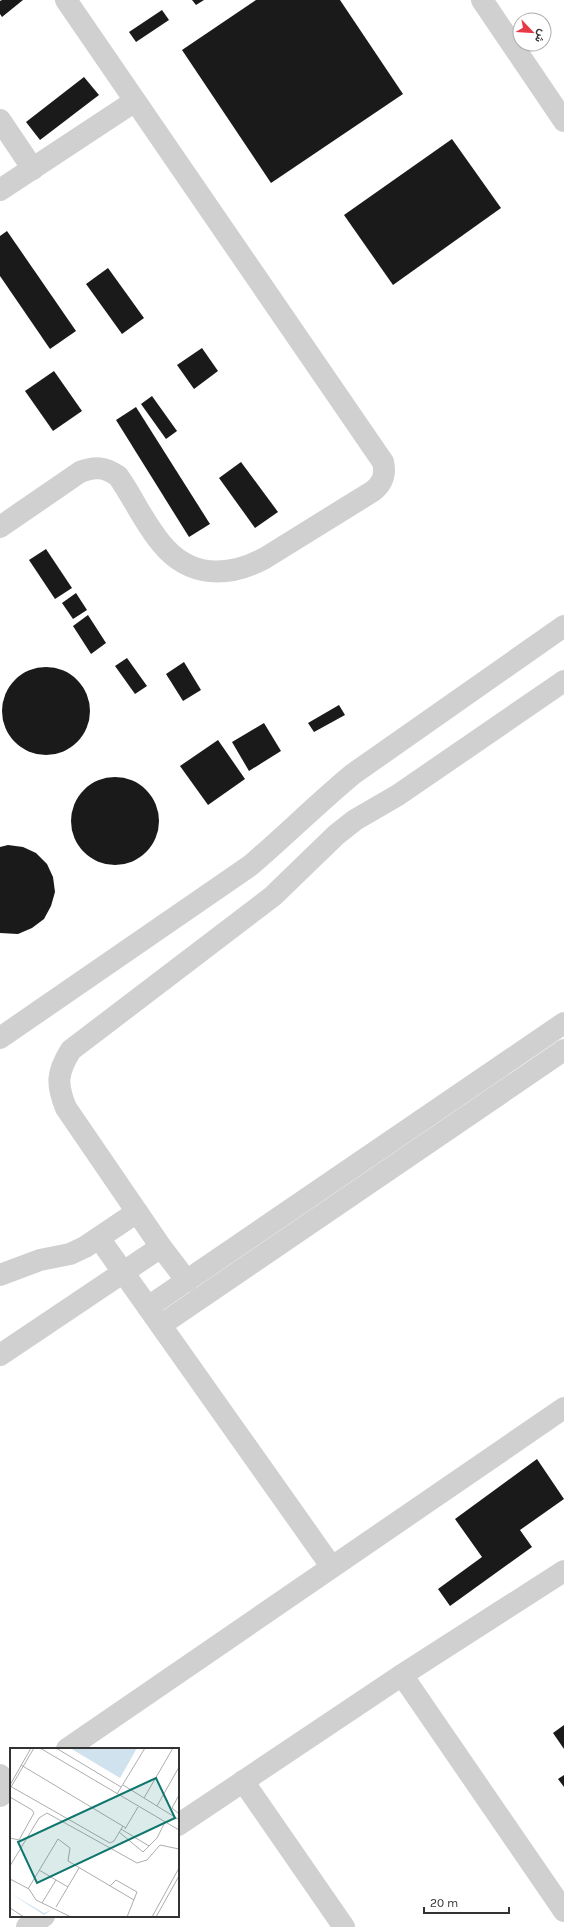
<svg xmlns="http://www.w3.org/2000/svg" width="564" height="1927" font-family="Karla,Vazirmatn,sans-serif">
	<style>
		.building { fill: #1a1a1a }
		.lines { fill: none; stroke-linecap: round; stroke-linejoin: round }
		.minor { stroke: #d0d0d0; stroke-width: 22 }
		.inset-road { fill: none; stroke: #adadad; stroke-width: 1 }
		.view { fill: #0f766e; fill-opacity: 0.15; stroke: #0f766e; stroke-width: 2 }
		.inset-edge { fill: none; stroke: #333; stroke-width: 2 }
	</style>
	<rect width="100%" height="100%" fill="#fff"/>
	<g class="building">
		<path d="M2,0H23L2,17L0,14V1Z"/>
		<path d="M192,0H204L196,5Z"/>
		<path d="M256,0H340L403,94L271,183L182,50Z"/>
		<path d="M162,10L169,20L136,42L129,32Z"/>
		<path d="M84,77L99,95L40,140L26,122Z"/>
		<path d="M452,139L501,208L393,285L344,215Z"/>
		<path d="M7,231L76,331L50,349L0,276V236Z"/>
		<path d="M108,268L144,318L122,334L86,284Z"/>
		<path d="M202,348L218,371L194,389L177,365Z"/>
		<path d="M54,371L82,411L53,431L25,391Z"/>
		<path d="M152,396L177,431L166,439L141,404Z"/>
		<path d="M136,407L210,524L189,537L116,420Z"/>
		<path d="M241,462L278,512L255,528L219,478Z"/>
		<path d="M46,549L72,588L55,599L29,560Z"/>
		<path d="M76,593L87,610L73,619L62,603Z"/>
		<path d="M88,615L106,643L91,654L73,626Z"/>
		<path d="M127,658L147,686L135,694L115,666Z"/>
		<path d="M184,662L201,690L183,701L166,674Z"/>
		<circle cx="46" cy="711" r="44"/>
		<path d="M339,705L345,715L314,732L308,723Z"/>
		<path d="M264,723L281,751L249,771L232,742Z"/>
		<path d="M218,740L245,779L208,805L180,766Z"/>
		<circle cx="115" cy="821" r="44"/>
		<path d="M8,845L23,847L36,853L47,864L53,877L55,892L51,906L44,919L32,928L18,934L0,933V847Z"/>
		<path d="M537,1459L564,1499L520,1530L532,1547L450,1606L438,1589L482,1557L455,1519Z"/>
		<path d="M564,1725V1749L553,1733Z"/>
		<path d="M564,1775V1787L558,1779Z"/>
	</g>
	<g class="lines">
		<g class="minor">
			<path d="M482,0L564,121"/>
			<path d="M0,120L33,169"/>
			<path d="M0,190L135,101"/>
			<path d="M0,527L80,472C95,466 105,467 118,476C133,497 144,523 161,543C189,578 228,578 265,558L373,491C383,483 386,475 383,462L66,0"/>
			<path d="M0,1038L251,865C286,835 318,803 353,774L564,626"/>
			<path d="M99,1238L331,1566"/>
			<path d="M0,1275L40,1260L70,1254L85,1247L137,1212"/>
			<path d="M187,1281L161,1247L66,1108C56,1084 57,1072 71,1050L273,896L336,835L355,820L398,795L564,681"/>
			<path d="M148,1307L564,1023"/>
			<path d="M161,1325L564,1050"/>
			<path d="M0,1355L161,1247"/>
			<path d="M402,1675L564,1911"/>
			<path d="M67,1749L564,1408"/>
			<path d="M0,1775L11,1788L0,1796"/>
			<path d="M243,1781L344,1927"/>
			<path d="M178,1825L402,1675L564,1571"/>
			<path d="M27,1927L44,1916"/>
		</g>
	</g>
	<g transform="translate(10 1748)">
		<rect width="169" height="169" fill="#fff"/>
		<path d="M60,0H127L110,30ZM0,145L34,165L41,162L34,167Z" fill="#cfe2ee"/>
		<path class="inset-road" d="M30,0L169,82M46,0L111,39M11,17L116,80M0,37L21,0M113,37L168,71M0,38L100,95L104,93L113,78M1,39L24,0M107,46L135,0M169,47L162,60L169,66M0,49L22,62L24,65L9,92L0,90M134,50L163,0M147,58L169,19M111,81L139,98M115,81L128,59M109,84L133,104L147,90L155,74M0,118L29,70L37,65L127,115L137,112L150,97L169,101M29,122L58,139M0,131L19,141L26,152L61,169M100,138L106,132L127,144L117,169M18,141L48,91L60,100L58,113L124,152M32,155L46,132M46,159L69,120M0,160L14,169M142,169L169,120M146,169L169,128"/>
		<path class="view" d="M146,30L165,70L27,135L8,94Z"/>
		<rect width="169" height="169" class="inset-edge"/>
	</g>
	<g transform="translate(532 32) rotate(115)"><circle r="19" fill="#ffffff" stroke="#adadad"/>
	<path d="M0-3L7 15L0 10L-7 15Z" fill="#e63946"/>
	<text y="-6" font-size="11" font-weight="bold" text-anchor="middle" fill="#333333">ش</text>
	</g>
	<path d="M424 1907v6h85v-6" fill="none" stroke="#333333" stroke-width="2"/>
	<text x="430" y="1907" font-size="12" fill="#333333" stroke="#ffffff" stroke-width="3" paint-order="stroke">20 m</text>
</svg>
